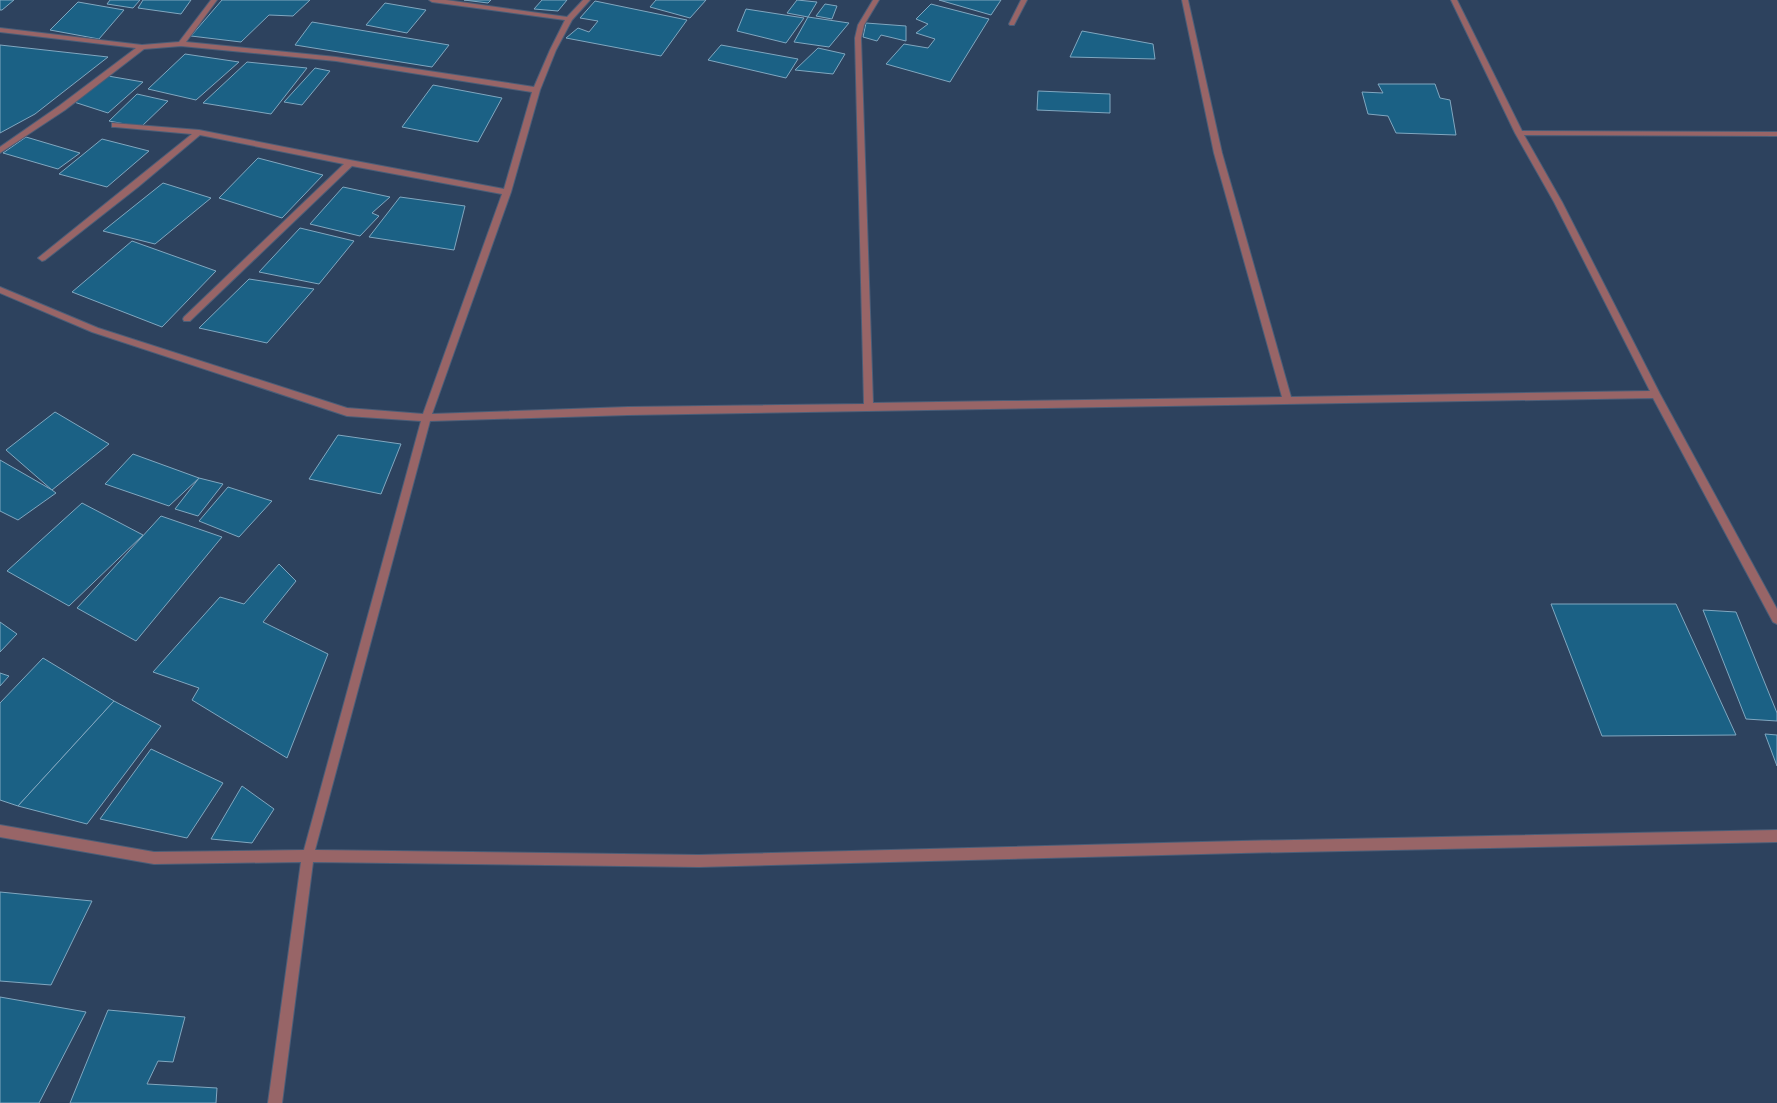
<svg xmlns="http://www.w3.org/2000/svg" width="1777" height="1103" font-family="'Roboto Condensed',sans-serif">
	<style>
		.building { fill: #1b6185; stroke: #80a7c0 }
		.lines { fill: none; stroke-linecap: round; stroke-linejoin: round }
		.street-casing { stroke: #4b5e78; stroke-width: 2 }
		.street { fill: #986567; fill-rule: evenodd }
	</style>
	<rect width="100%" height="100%" fill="#2d425e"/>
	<g class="building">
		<path d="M0,0H14L2,10H0Z"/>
		<path d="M110,0H140L133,8L107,4Z"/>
		<path d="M143,0H191L181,14L138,8Z"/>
		<path d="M222,0H310L293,16L269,15L241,42L191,36Z"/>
		<path d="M464,0H491L488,3Z"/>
		<path d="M542,0H567L558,11L534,9Z"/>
		<path d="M656,0H706L690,18L650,7Z"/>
		<path d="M797,0L817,2L808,17L787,13Z"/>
		<path d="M939,0H1001L991,15Z"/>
		<path d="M595,1L687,20L661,56L566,38L578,28L589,32L598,21L580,18Z"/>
		<path d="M78,2L124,10L99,39L50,30Z"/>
		<path d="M385,3L426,10L407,33L366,25Z"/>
		<path d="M825,4L837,6L832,19L816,16Z"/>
		<path d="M931,4L989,19L950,82L886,64L904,44L928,48L935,39L916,33L928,24L916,19Z"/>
		<path d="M746,9L804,18L786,43L737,31Z"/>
		<path d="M808,17L849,23L829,47L794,42Z"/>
		<path d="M312,22L449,45L432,67L295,45Z"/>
		<path d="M866,23L906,26V41L881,35L877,41L863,37Z"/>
		<path d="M1082,31L1153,44L1155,59L1070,57Z"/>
		<path d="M0,45L108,57L35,114L0,133Z"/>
		<path d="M721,45L798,59L786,78L708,60Z"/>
		<path d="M818,48L845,54L833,74L795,70Z"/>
		<path d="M185,54L239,62L196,100L148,89Z"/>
		<path d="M247,62L307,68L271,114L203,103Z"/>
		<path d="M315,68L330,71L302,105L284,102Z"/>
		<path d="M108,76L143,82L108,113L74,102Z"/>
		<path d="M1378,84H1435L1440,98L1450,100L1456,135L1396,133L1388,116L1368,114L1362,92L1383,93Z"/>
		<path d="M433,85L502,98L478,142L402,127Z"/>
		<path d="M1038,91L1110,94V113L1037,110Z"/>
		<path d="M137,94L168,101L141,127L109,121Z"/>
		<path d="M26,137L80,153L58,169L3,153Z"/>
		<path d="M102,139L149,151L107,187L59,174Z"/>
		<path d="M258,158L323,175L282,218L219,198Z"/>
		<path d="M163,183L211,198L155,244L103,231Z"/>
		<path d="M343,187L390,197L372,213L379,216L360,236L310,224Z"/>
		<path d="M400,197L465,206L454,250L369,237Z"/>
		<path d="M300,228L354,241L319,284L259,272Z"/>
		<path d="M132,241L216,271L162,327L72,292Z"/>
		<path d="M249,279L314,289L267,343L199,328Z"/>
		<path d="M55,412L109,444L52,490L6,450Z"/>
		<path d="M338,435L401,444L381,494L309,479Z"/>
		<path d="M133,454L199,478L169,506L105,484Z"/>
		<path d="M0,460L52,490L56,493L18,520L0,511Z"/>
		<path d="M199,478L223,484L198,516L175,509Z"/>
		<path d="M228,487L272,501L239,537L199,521Z"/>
		<path d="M82,503L143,535L69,606L7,571Z"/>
		<path d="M161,516L222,537L136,641L77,608Z"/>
		<path d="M279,564L296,581L263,622L328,654L287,758L192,700L199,688L153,672L220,597L244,604Z"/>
		<path d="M1551,604H1676L1736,735L1602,736Z"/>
		<path d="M1703,610L1736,612L1777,713V721L1746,719Z"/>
		<path d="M0,622L17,634L0,652Z"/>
		<path d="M43,658L114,701L18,806L0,800V703Z"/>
		<path d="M0,673L9,676L0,686Z"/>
		<path d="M114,701L161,726L87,824L18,806Z"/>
		<path d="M1765,734L1777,735V766Z"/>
		<path d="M151,749L223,783L187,838L100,819Z"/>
		<path d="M242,786L274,809L252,843L211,839Z"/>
		<path d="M0,892L92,901L51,985L0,981Z"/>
		<path d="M0,997L86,1012L39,1103H0Z"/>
		<path d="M108,1010L185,1017L173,1062L158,1061L147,1084L217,1088L216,1103H70Z"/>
	</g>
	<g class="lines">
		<defs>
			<g id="street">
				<path d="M211,0H217L186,42L336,57L534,87L550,50L565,20L432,2L429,0H446L567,17L583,0H590L572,20L556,50L540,90L511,192L432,414L628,407L864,404L855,38L858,25L873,0H879L864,25L861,38L873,403L1282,397L1214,153L1182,0H1188L1222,153L1291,397L1650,391L1554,202L1515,133L1451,0H1457L1522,131L1777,132V136L1524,135L1562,202L1660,394L1777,609V624L1773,622L1653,398L628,415L430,421L315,850L699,855L1241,841L1777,830V842L1241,853L699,867L313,862L282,1103H268L301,862L154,864L0,837V825L154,852L304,850L421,421L347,416L92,332L0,293V287L98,328L347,408L423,414L502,194L352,166L190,321H184L183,319L184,317L344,164L200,135L138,187L45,260L42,261L38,258L192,134L115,127H112V123L199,130L350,160L504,189L532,92L336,61L181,46L144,49L65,110L0,153V147L59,106L136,48L0,32V28L142,45L179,42Z"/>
				<path d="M1021,0H1027L1014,25H1010L1009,24Z"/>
			</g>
		</defs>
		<use href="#street" class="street-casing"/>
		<use href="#street" class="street"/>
	</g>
</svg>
